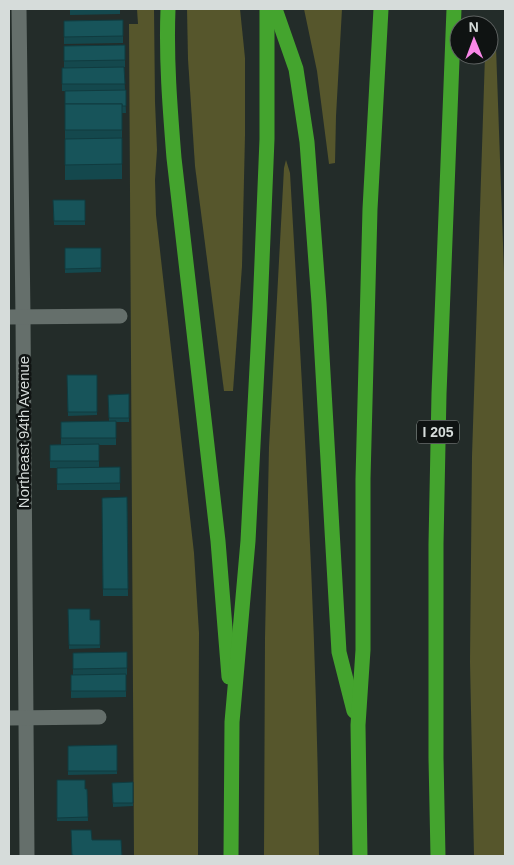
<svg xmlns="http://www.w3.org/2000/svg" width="514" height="865" font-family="Helvetica,sans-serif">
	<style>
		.green { fill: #56562c }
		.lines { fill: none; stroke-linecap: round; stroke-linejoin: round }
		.minor { stroke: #656f6b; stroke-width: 15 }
		.highway { stroke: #44a42e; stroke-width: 15 }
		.wall { fill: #14484d }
		.building { fill: #17545a; stroke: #103b3f }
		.labels { text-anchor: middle; stroke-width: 5; stroke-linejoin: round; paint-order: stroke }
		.shield { fill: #0f1312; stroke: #9aa09e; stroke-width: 1 }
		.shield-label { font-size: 14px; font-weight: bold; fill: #d6dcda }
		.street-label { font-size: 15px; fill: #d6dcda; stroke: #0f1312 }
	</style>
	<rect width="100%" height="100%" fill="#232c29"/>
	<g class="green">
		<path d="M137,9H154L155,102L157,150L155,180L156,215L194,553L199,633L198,856H134L129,24H138Z"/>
		<path d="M187,9H240L245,58V135L242,266L233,391H224L195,166L188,59Z"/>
		<path d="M304,9H342L336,116L335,163L329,164L317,71Z"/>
		<path d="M489,46L496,47L505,300V856H474L470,662L472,456L485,55H489Z"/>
		<path d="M286,160L290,173C303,400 317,628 319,856H264L265,638L269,447L284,168Z"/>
	</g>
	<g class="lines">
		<g class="minor">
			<path d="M19,9L23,317L27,856"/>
			<path d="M9,317L120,316"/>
			<path d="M9,718L99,717"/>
		</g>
		<g class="highway">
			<path d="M168,9C166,59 170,108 174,158L218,541L229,677"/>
			<path d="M275,9L296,69L307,142L319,303L339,652L354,711"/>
			<path d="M231,856L232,722L248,541L260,310L267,139V9"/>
			<path d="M360,856L358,725L363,650V479L370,209L381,9"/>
			<path d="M438,856L436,758V544L439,394L454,9"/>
		</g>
	</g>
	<g class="wall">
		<path d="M70,9H120V14L70,15Z"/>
		<path d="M123,20V43L64,44V21Z"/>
		<path d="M125,45V67H76H124L126,113H122V179L65,180V91H108H62V68H64V46Z"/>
		<path d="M53,200H85V225H54Z"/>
		<path d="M65,248H101V272L65,273Z"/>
		<path d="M67,375H97V415L68,416Z"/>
		<path d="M129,394V422H116V445H99V467H120V490H57V468H50V445H61V422L109,421L108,395Z"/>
		<path d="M127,497L128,596H103L102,498Z"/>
		<path d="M68,609L90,620H100V648L69,649Z"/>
		<path d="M127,652V675H126V697L71,698V675H73V653Z"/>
		<path d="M117,745V774L68,775V746Z"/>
		<path d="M57,780L85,789H87L88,821H57Z"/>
		<path d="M133,782V806L113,807L112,783Z"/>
	</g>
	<g class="building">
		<path d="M123,20V36L64,37V21Z"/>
		<path d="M125,45V60L64,61V46Z"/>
		<path d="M124,67L125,84H62V68Z"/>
		<path d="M126,90V106H122V104H65V91Z"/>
		<rect x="65" y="104" width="57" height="26"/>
		<path d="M122,138V164L65,165V139Z"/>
		<path d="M53,200H85V221H54Z"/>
		<path d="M65,248H101V268L65,269Z"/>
		<path d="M67,375H97V412H68Z"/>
		<path d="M129,394V418H109L108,395Z"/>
		<path d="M116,421V438H61V422Z"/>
		<path d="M99,444V461H50V445Z"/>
		<path d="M120,467V483L57,484V468Z"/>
		<path d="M127,497L128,589H103L102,498Z"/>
		<path d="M68,609H90V620H100V645H69Z"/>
		<path d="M127,652V668L73,669V653Z"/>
		<path d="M126,674V691H71V675Z"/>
		<path d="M117,745V771H68V746Z"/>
		<path d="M57,780H85V789H87L88,817L57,818Z"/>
		<path d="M133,782V803H113L112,783Z"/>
		<path d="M71,830H91L92,840H121L122,856H76L72,855Z"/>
	</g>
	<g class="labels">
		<rect class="shield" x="417" y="420.5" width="42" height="23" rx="4"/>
		<g class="shield-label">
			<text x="438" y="437">I 205</text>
		</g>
		<g class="street-label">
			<text transform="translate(24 432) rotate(-90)" y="5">Northeast 94th Avenue</text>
		</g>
	</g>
	<rect width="514" height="865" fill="none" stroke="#d6dcda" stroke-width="20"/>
	<g transform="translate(474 40) rotate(359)"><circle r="24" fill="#0f1312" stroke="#5f6362"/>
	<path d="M0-4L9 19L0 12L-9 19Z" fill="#f987e8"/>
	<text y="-8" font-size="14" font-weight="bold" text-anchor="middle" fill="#d6dcda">N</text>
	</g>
</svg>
